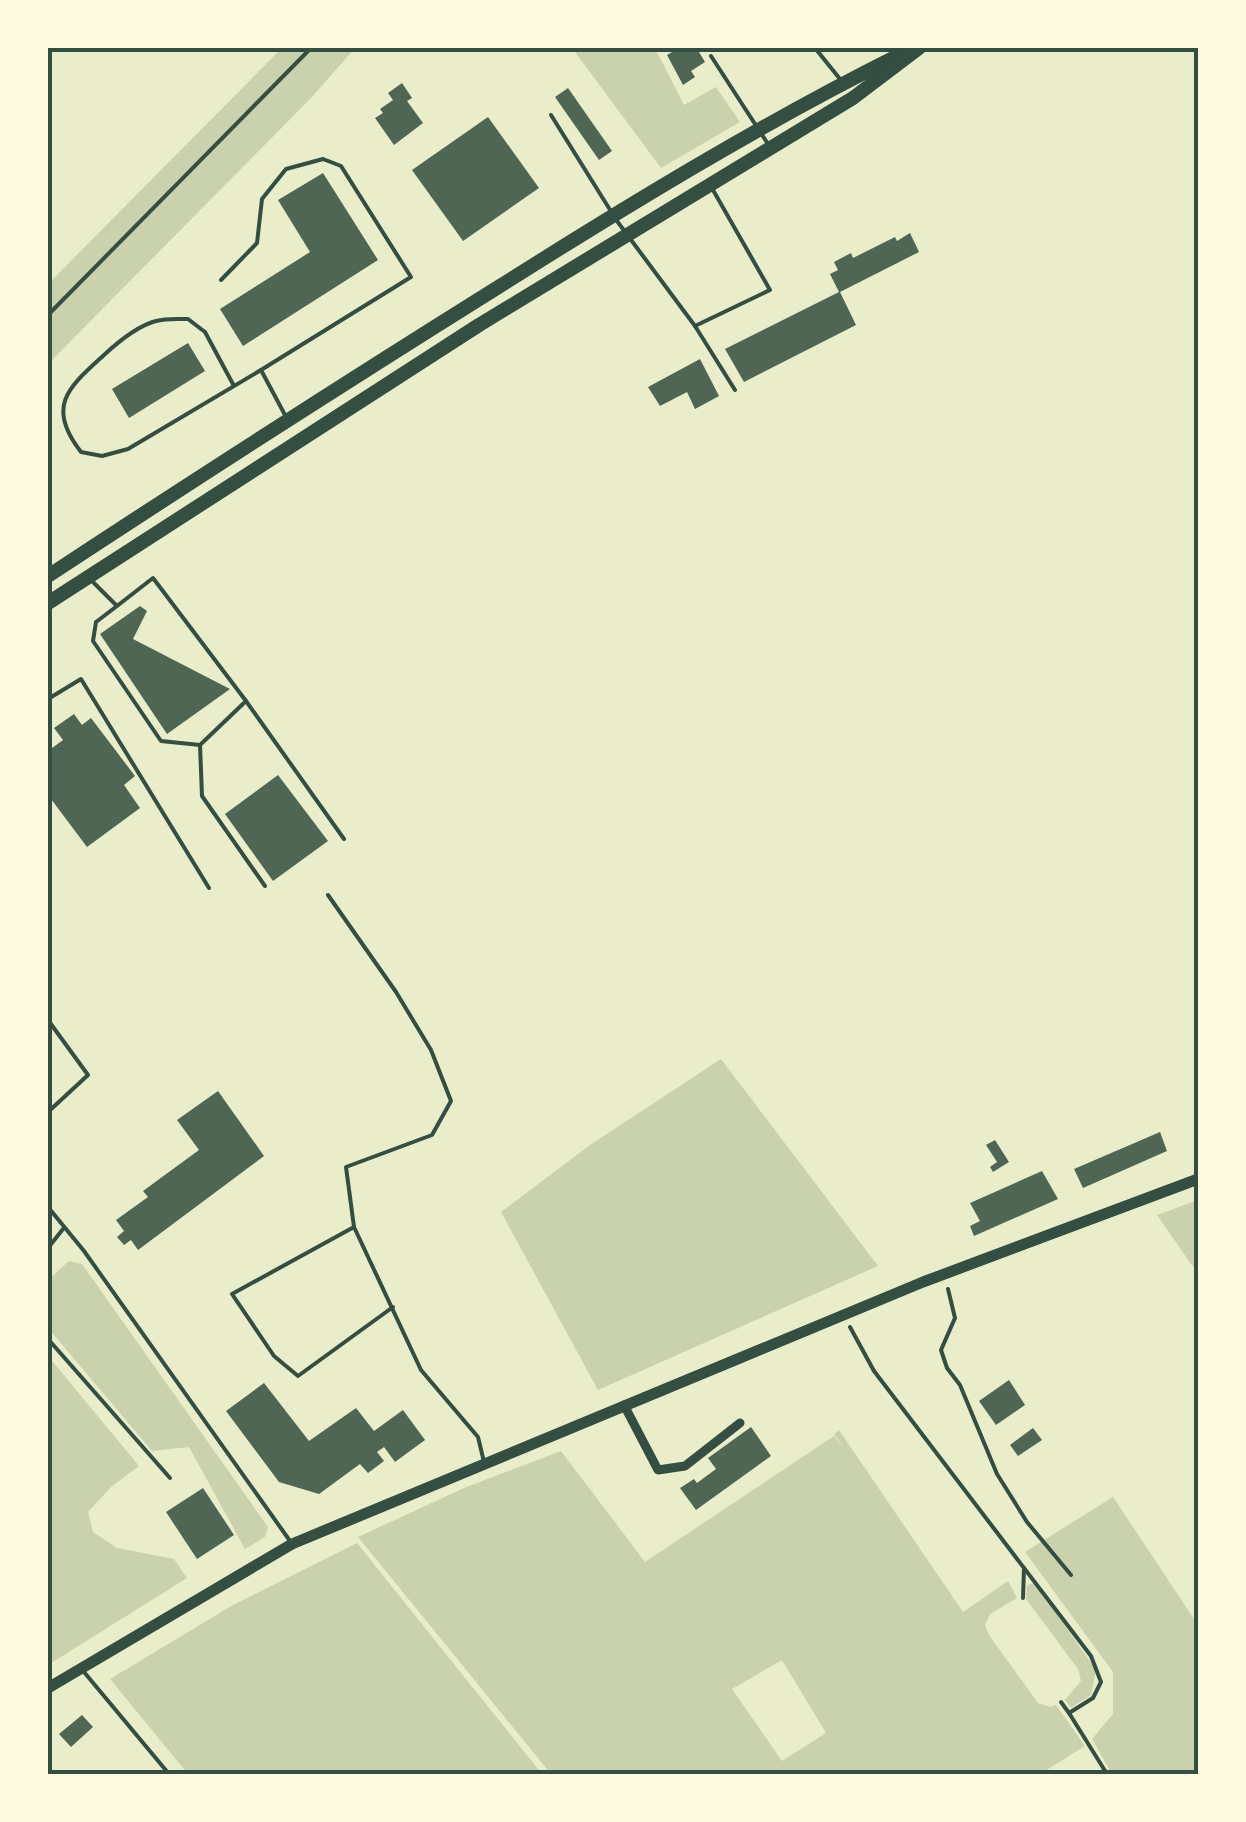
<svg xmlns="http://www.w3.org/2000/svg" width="1246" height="1822" font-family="Ubuntu,sans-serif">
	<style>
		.green { fill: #cad2ad; fill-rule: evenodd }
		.building { fill: #4f6655 }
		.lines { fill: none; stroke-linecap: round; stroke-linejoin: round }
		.path { stroke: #344e41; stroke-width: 4 }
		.service { stroke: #344e41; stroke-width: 4 }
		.minor { stroke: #344e41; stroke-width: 9 }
		.tertiary { stroke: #344e41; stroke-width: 11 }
		.primary { stroke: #344e41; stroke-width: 14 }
		.neatline { fill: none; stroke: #344e41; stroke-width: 4 }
	</style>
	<rect width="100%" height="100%" fill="#e9edc9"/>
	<g class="green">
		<path d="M282,48H355L311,98L48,364V284Z"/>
		<path d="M572,48H655L684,105L716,87L740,122L661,168Z"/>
		<path d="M721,1059L878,1266L598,1390L501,1212L590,1145Z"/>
		<path d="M1198,1200V1274L1157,1215Z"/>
		<path d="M69,1261L82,1264L268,1527L265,1537L245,1549L189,1447L152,1451L48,1328V1280Z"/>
		<path d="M48,1356L139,1466L111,1487L88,1512L93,1532L117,1548L174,1559L187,1578L48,1665Z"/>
		<path d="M839,1430L963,1612L1008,1581L1017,1598L990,1614L985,1625L989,1635L1038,1703L1051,1707L1056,1705L1085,1746L1040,1774H551L358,1537L464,1488L561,1451L645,1562L834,1436L845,1450L834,1434ZM782,1660L826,1733L782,1761L732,1689Z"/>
		<path d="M1113,1497L1198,1625V1774C1169,1774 1140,1774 1112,1774L1092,1739L1113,1714V1672L1025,1552Z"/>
		<path d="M357,1543L542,1774H188L110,1679L233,1605Z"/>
		<path d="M1035,1583L1096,1670L1091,1695L1071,1708L1065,1700L1081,1681L1078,1669L1026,1599L1027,1585Z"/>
	</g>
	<g class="building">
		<path d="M679,48H705L699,52L705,62L691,71L695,77L683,85L667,55Z"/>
		<path d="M402,83L412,98L407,101L423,123L394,145L375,118L383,113L380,109L393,100L388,93Z"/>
		<path d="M568,88L612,151L599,160L555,97Z"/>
		<path d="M488,117L539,188L463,241L412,170Z"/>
		<path d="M323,173L378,260L243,346L220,309L310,252L278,200Z"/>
		<path d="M910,233L919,252L840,292L856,325L744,382L725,349L839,292L830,274L838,270L834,262L851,253L853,258L895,237L897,241Z"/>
		<path d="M188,343L205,371L129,418L112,389Z"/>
		<path d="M700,359L719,396L695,409L687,392L660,406L648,387Z"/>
		<path d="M140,606L147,611L133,639L230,689L167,734L100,634Z"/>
		<path d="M74,714L82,725L91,718L135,776L124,785L140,808L87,847L48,795V751L63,740L54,728Z"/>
		<path d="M278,775L328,841L273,881L225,814Z"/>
		<path d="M218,1091L264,1156L138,1250L131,1240L124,1245L117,1237L124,1231L116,1220L148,1197L143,1191L199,1150L177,1120Z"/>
		<path d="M1160,1132L1167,1151L1083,1188L1074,1169Z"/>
		<path d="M995,1140L1009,1162L993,1172L990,1167L997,1162L986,1145Z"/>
		<path d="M1042,1171L1058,1199L974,1236L970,1226L980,1221L970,1203Z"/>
		<path d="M1009,1380L1025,1405L996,1425L979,1401Z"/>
		<path d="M264,1383L309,1441L356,1408L374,1431L403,1410L425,1440L395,1462L384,1447L377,1452L384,1461L368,1473L360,1464L319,1494L279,1482L226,1411Z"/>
		<path d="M751,1427L771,1456L696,1510L680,1488L694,1479L697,1483L716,1469L708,1458Z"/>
		<path d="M1033,1428L1042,1440L1018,1456L1010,1445Z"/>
		<path d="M203,1488L234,1535L197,1559L166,1512Z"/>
		<path d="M82,1715L93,1727L71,1747L59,1734Z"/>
	</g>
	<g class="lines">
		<g class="path">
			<path d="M48,315L311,48"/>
			<path d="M948,1289L955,1318L941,1350L947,1368L960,1385L997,1474L1027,1522L1071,1575"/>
			<path d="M850,1327L874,1371L1091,1656L1101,1682L1093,1698L1069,1713L1107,1774"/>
			<path d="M1023,1598L1024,1568"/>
			<path d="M1061,1702L1069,1713"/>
		</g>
		<g class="service">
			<path d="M815,48L840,79"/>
			<path d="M711,56L768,144"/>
			<path d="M551,115L612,213"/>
			<path d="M713,190L770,290L695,326L735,390"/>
			<path d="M617,221L695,326"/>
			<path d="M221,280L257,243L262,199L286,169L323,159L341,166L411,277L261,370L285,415"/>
			<path d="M234,386L205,332L188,319C178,319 166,318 156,321C137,326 118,342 104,355C69,387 45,406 81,452L102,456L128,449L261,370"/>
			<path d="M93,582L117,606L96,622L93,641L161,741L200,745L246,701L153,578L117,606"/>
			<path d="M48,699L81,679L209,888"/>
			<path d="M246,701L344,839"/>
			<path d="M200,745L202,796L265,886"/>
			<path d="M328,895L396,992L431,1050L451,1101L432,1135L346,1167L354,1227L421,1370L478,1437L484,1462"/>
			<path d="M48,1020L88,1075L48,1112"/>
			<path d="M48,1207L84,1251L290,1541"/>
			<path d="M354,1227L232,1294L274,1356L298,1376L393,1307"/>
			<path d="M48,1248L63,1229"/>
			<path d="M48,1339L170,1478"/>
			<path d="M84,1672L169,1774"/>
		</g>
		<path class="minor" d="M624,1405L658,1470L685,1466L740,1423"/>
		<path class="tertiary" d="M48,1688L292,1544L923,1282L1198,1179"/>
		<g class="primary">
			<path d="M48,576C197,478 348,381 500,286C630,204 761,124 899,55"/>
			<path d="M48,603L479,325L853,98L919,48"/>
		</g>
	</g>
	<rect width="1246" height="1822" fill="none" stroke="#fefae0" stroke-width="100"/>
	<rect x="50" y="50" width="1146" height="1722" class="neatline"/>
</svg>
